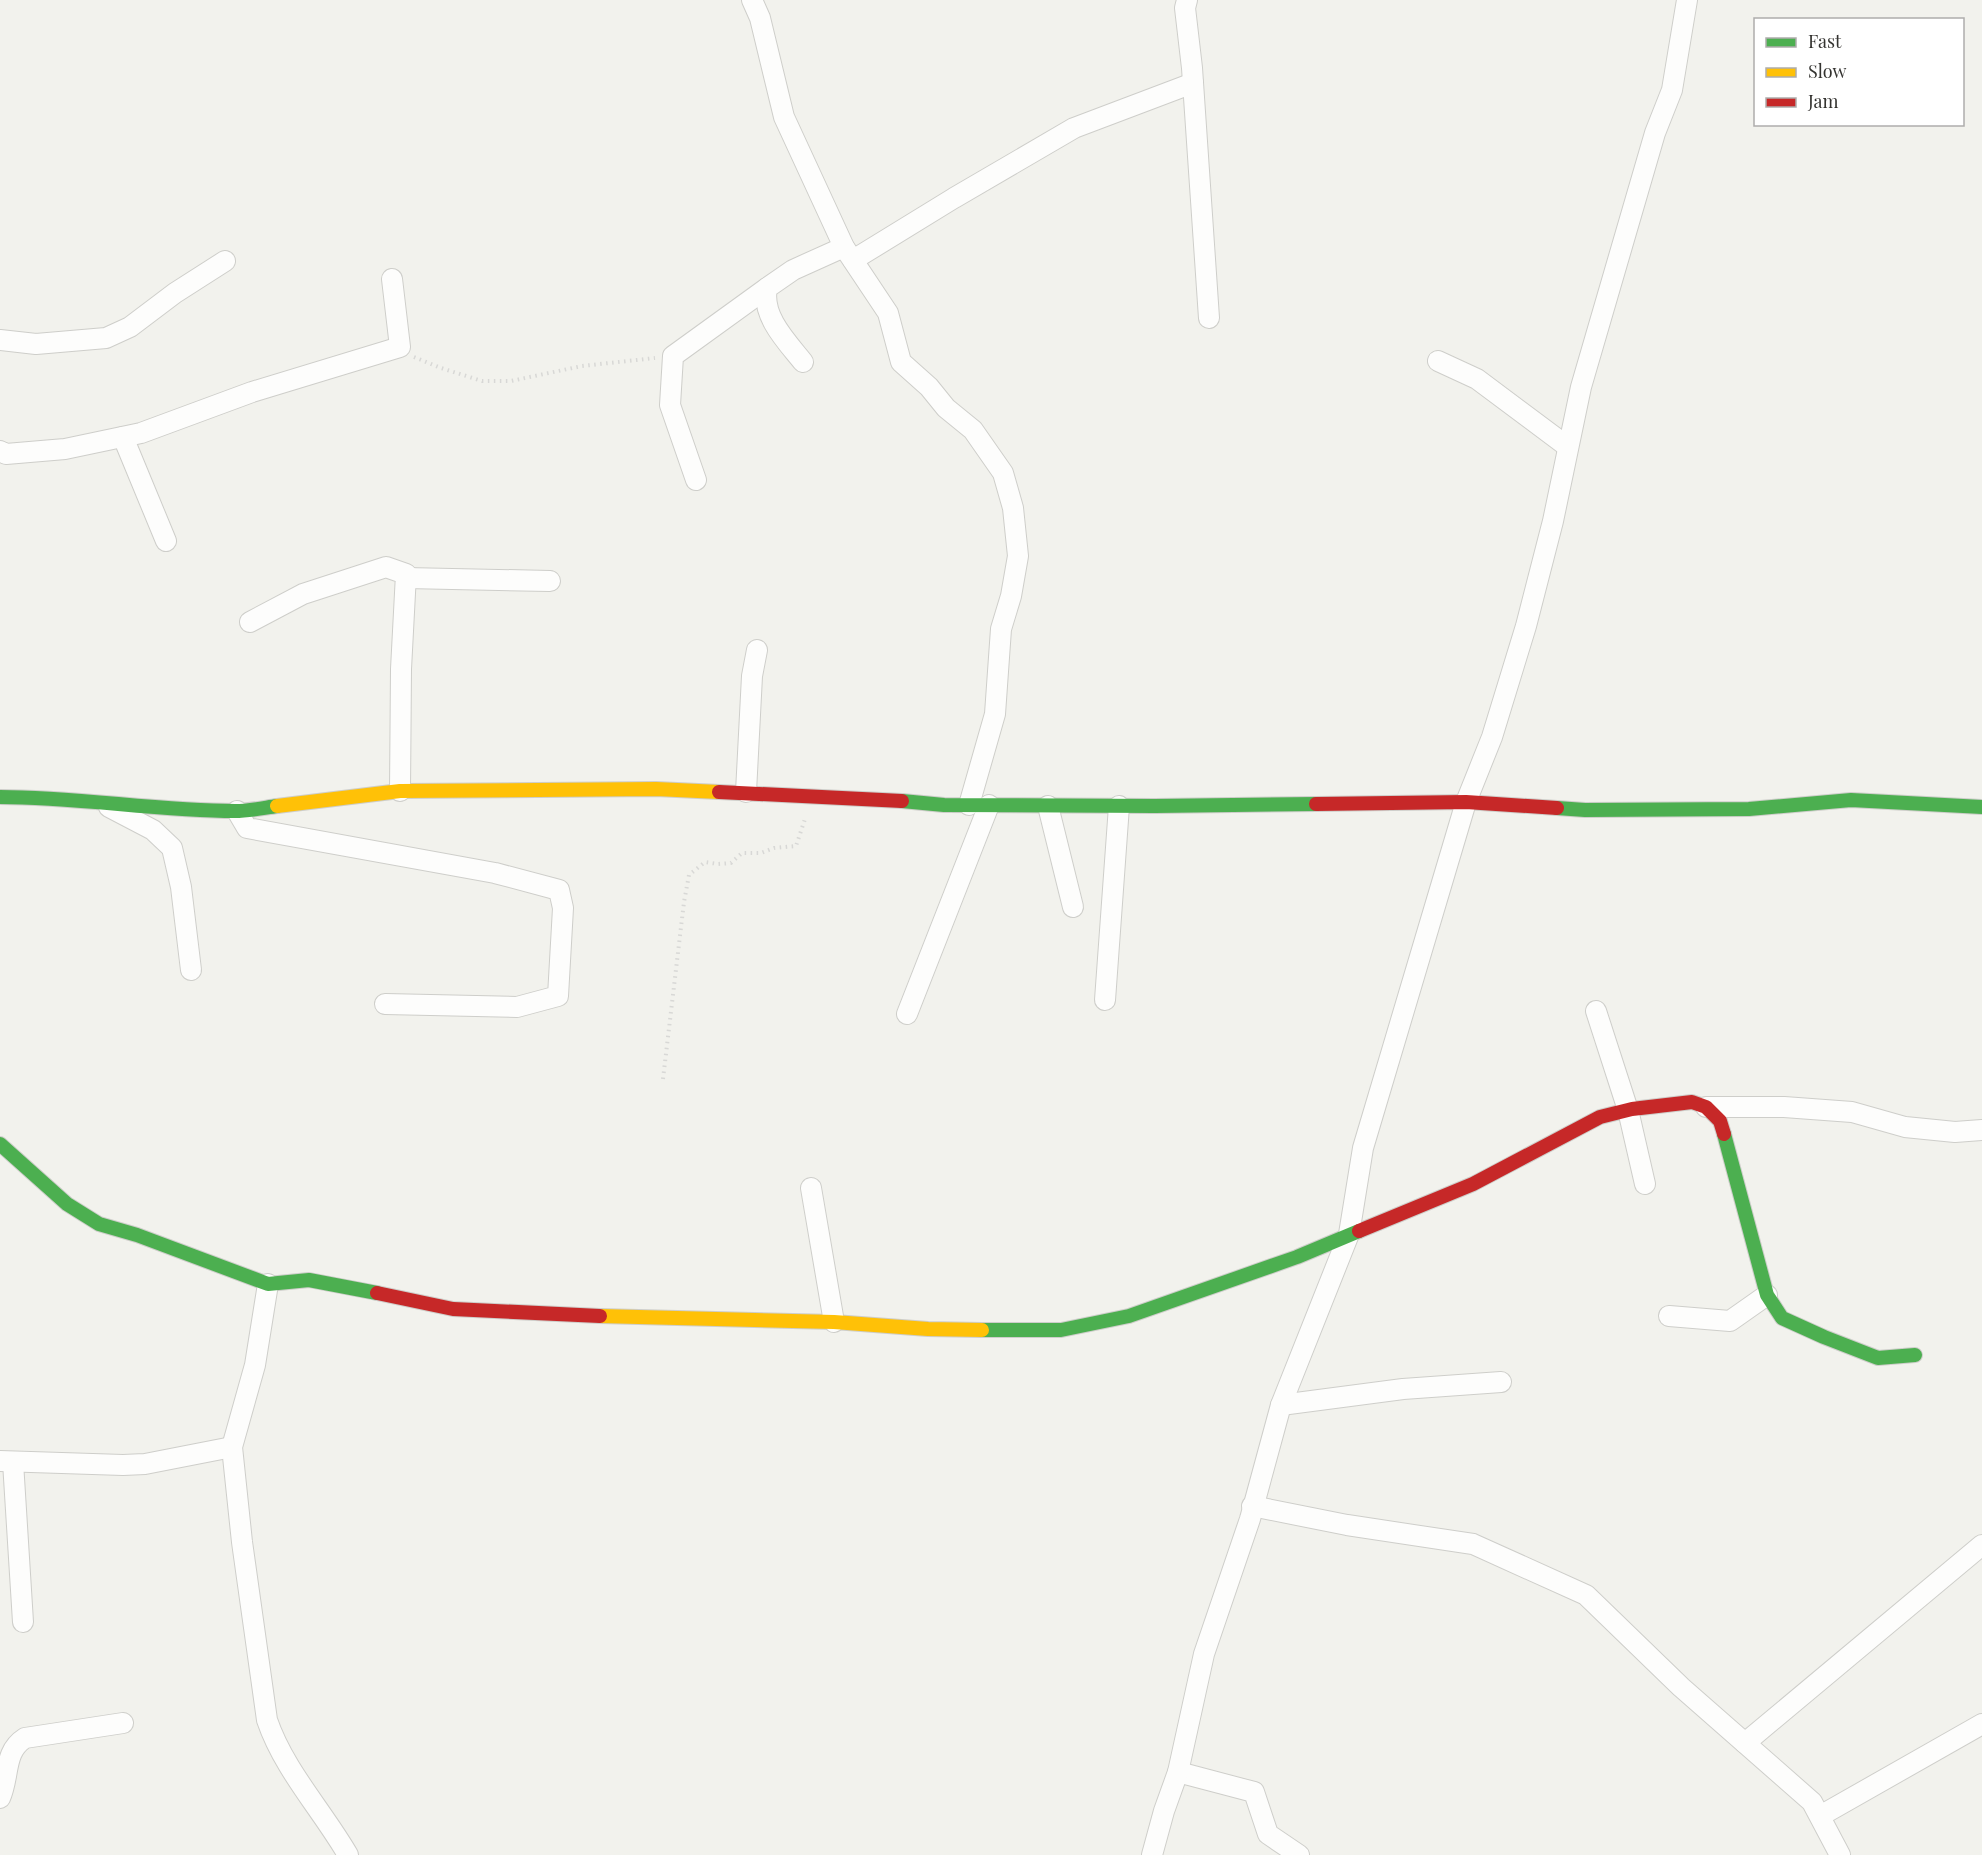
<svg xmlns="http://www.w3.org/2000/svg" width="1982" height="1855" font-family="'Playfair Display',serif">
	<style>
		.lines { fill: none; stroke-linecap: round; stroke-linejoin: round }
		.street-casing { stroke: #cececa; stroke-width: 22 }
		.fast-casing { stroke: #cececa; stroke-width: 16 }
		.slow-casing { stroke: #cececa; stroke-width: 16 }
		.jam-casing { stroke: #cececa; stroke-width: 16 }
		.path { stroke: #d8d8d6; stroke-width: 4; stroke-dasharray: 1.5 4.5; stroke-linecap: butt }
		.street { stroke: #fdfdfc; stroke-width: 20 }
		.fast { stroke: #4caf50; stroke-width: 14 }
		.slow { stroke: #ffc107; stroke-width: 14 }
		.jam { stroke: #c62828; stroke-width: 14 }
	</style>
	<rect width="100%" height="100%" fill="#f2f2ed"/>
	<g class="lines">
		<defs>
			<g id="street">
				<path d="M752,0L760,18L784,117L844,247L888,313L901,362L929,387L946,408L973,430L1003,473L1013,508L1018,556L1011,596L1001,629L995,714L969,805"/>
				<path d="M1187,0L1185,8L1192,68L1209,318"/>
				<path d="M853,260L954,198L1074,128L1193,83"/>
				<path d="M0,340L36,344L106,338L130,327L175,293L225,261"/>
				<path d="M1438,361L1477,379L1568,447"/>
				<path d="M803,362C787,342 761,316 767,288L793,270L844,247"/>
				<path d="M123,437L166,541"/>
				<path d="M0,451L6,454L65,449L141,433L252,392L400,347L392,279"/>
				<path d="M696,480L670,405L673,356L767,288"/>
				<path d="M406,578L550,581"/>
				<path d="M250,622L303,594L386,567L406,574L401,669L400,791"/>
				<path d="M746,792L752,676L757,650"/>
				<path d="M1048,806L1073,907"/>
				<path d="M109,807L153,830L172,848L181,887L191,970"/>
				<path d="M237,811L247,828L495,873L559,890L563,908L558,996L517,1007L385,1004"/>
				<path d="M1105,1000L1119,806"/>
				<path d="M1596,1011L1628,1110L1645,1184"/>
				<path d="M907,1014L989,805"/>
				<path d="M1706,1107H1784L1852,1112L1905,1127L1955,1132L1982,1130"/>
				<path d="M811,1188L834,1322"/>
				<path d="M268,1284L255,1365L232,1447L242,1542L267,1720C284,1770 322,1810 348,1855"/>
				<path d="M1669,1316L1730,1321L1767,1295"/>
				<path d="M1281,1405L1403,1389L1501,1382"/>
				<path d="M0,1461L123,1465L145,1464L232,1447"/>
				<path d="M13,1462L23,1622"/>
				<path d="M1252,1506L1347,1525L1473,1544L1586,1595L1681,1687L1812,1802L1840,1855"/>
				<path d="M1745,1743L1982,1545"/>
				<path d="M1178,1772L1254,1792L1268,1834L1299,1855"/>
				<path d="M0,1798C10,1776 3,1752 25,1738L123,1723"/>
				<path d="M1820,1816L1982,1724"/>
				<path d="M1152,1855L1164,1811L1178,1772L1204,1654L1250,1519L1281,1405L1349,1234L1363,1148L1466,802L1492,737L1526,626L1553,521L1581,387L1655,133L1672,90L1687,0"/>
			</g>
			<g id="fast">
				<path d="M0,797C79,797 157,811 235,811C249,811 263,808 277,806"/>
				<path d="M902,801L944,805L1155,806L1316,804"/>
				<path d="M1557,808L1585,810L1749,809L1851,800L1982,807"/>
				<path d="M1724,1134L1767,1295L1782,1318L1824,1337L1878,1358L1915,1355"/>
				<path d="M0,1144L67,1204L99,1224L137,1235L268,1284L309,1280L377,1293"/>
				<path d="M982,1330H1061L1129,1316L1297,1257L1359,1231"/>
			</g>
			<g id="slow">
				<path d="M277,806L400,791L656,789L719,792"/>
				<path d="M600,1316L834,1322L928,1329L982,1330"/>
			</g>
			<g id="jam">
				<path d="M719,792L902,801"/>
				<path d="M1316,804L1466,802L1557,808"/>
				<path d="M1359,1231L1473,1184L1600,1117L1632,1109L1692,1102L1706,1107L1720,1121L1724,1134"/>
				<path d="M377,1293L453,1309L600,1316"/>
			</g>
		</defs>
		<use href="#street" class="street-casing"/>
		<use href="#fast" class="fast-casing"/>
		<use href="#slow" class="slow-casing"/>
		<use href="#jam" class="jam-casing"/>
		<g class="path">
			<path d="M414,357L441,368L482,381H511L582,366L655,358"/>
			<path d="M663,1079L684,902L689,875L705,862L718,864L731,863L742,853H761L774,848L796,846L805,819"/>
		</g>
		<use href="#street" class="street"/>
		<use href="#fast" class="fast"/>
		<use href="#slow" class="slow"/>
		<use href="#jam" class="jam"/>
	</g>
	<rect x="1754" y="18" width="210" height="108" fill="#ffffff" stroke="#aeadac" stroke-width="1.5"/>
	<rect x="1766" y="38" width="30" height="9" fill="#4caf50" stroke="#aeadac" stroke-width="1.5"/>
	<text x="1808" y="48" font-size="18" fill="#343330">Fast</text>
	<rect x="1766" y="68" width="30" height="9" fill="#ffc107" stroke="#aeadac" stroke-width="1.5"/>
	<text x="1808" y="78" font-size="18" fill="#343330">Slow</text>
	<rect x="1766" y="98" width="30" height="9" fill="#c62828" stroke="#aeadac" stroke-width="1.5"/>
	<text x="1808" y="108" font-size="18" fill="#343330">Jam</text>
</svg>
